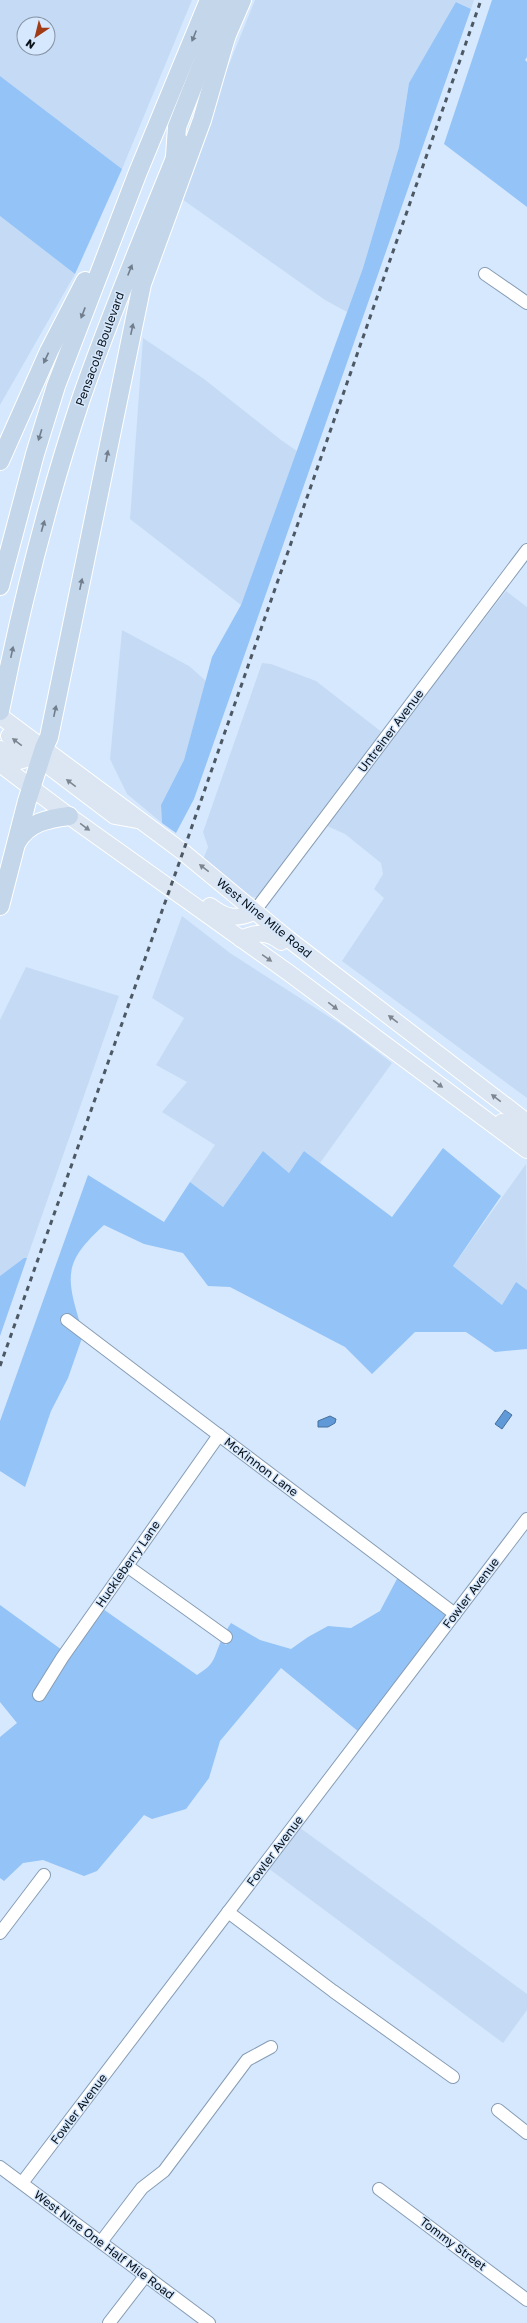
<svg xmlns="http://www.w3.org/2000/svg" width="527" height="2323" font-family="'Golos Text',sans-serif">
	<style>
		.built { fill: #c5dbf5; fill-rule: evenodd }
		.green { fill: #93c3f7 }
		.water { fill: #5f99d7; stroke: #45709e }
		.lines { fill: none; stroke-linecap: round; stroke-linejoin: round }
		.minor-casing { stroke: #879db4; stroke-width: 14 }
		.major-casing { stroke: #fff; stroke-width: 18 }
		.highway-casing { stroke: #fff; stroke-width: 20 }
		.minor { stroke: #fff; stroke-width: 12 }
		.major { stroke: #dce6f2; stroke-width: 16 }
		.highway { stroke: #c4d6ea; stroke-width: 18 }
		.rail { stroke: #4c5864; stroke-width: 3; stroke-dasharray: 5 5; stroke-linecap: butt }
		.oneway { fill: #707d8c }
		.oneway2 { fill: #7d8690 }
		.labels { text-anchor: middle; stroke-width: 3; stroke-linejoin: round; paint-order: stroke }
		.street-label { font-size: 12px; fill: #091119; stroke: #d6e8fd }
	</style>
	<rect width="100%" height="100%" fill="#d6e8fd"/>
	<g class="built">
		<path d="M0,0H192L122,169L0,76ZM24,24H48V48H24Z"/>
		<path d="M255,0H474L471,9L457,2L409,83L399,147L363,268L347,312L325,300L179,197L186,171Z"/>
		<path d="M0,216L75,274L0,405Z"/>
		<path d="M143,338L204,379L281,440L297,451L241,605L130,519Z"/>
		<path d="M506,591L527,607V1098L342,961L384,898L374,889L383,874L381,863L345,834L325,825Z"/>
		<path d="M122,630L189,666L206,681L184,760L161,805L162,823L127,794L110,759Z"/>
		<path d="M262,663L271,664L316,681L383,733L259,898L248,896L202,862L208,847L203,832Z"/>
		<path d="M182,916L230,953L345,1027L392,1063L320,1163L304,1151L289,1173L263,1151L223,1207L190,1182L215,1145L162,1112L187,1082L156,1065L184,1018L152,998Z"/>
		<path d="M26,967L119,996L27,1258H24L0,1276V1020Z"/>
		<path d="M526,1164L527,1290L516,1282L502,1305L453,1266Z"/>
		<path d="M299,1827L527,1994V2010L503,2043L268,1868Z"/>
	</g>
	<g class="green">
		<path d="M492,0H527V57L525,60L527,62V207L444,144Z"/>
		<path d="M456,2L471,9L194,799L176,833L162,823L161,805L184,760L212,657L241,605L363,268L399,147L409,83Z"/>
		<path d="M0,76L122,169L75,274L0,216Z"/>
		<path d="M443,1148L501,1196L453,1266L502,1305L516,1282L527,1290V1349L495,1352L466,1332H415L372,1374L345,1347L230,1287L208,1286L183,1253L144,1244L104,1225C65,1261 65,1274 80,1323L66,1313L60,1322L82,1338L68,1378L51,1411L25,1487L0,1471V1421L88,1175L164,1222L190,1182L223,1207L263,1151L289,1173L304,1151L392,1217Z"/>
		<path d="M24,1258H27L0,1336V1276Z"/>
		<path d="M398,1577L448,1615L359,1732L281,1668L220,1741L209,1778L186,1809L152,1819L144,1815L97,1871L84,1876L43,1860L23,1863L4,1881L0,1878V1737L17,1723L0,1702V1605L62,1650L33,1697L41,1702L66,1661L103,1609L197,1675C216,1663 213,1659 221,1641L226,1645L232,1636L226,1631L231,1623L260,1640L291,1649L308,1637L328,1626L351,1628L380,1611Z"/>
	</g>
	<g class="water">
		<path d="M505,1410L512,1415L502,1429L495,1424Z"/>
		<path d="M330,1416L336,1419L335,1423L328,1427H318V1421Z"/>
	</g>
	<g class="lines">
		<defs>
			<g id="minor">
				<path d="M485,274L527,303"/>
				<path d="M254,912L527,550"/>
				<path d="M67,1320L455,1614"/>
				<path d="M127,1566L226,1637"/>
				<path d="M39,1695L62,1658L219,1435"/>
				<path d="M228,1912L333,1991L453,2077"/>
				<path d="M0,1933L44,1875"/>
				<path d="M498,2110L527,2133"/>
				<path d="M0,2167L209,2323"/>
				<path d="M22,2183L527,1519"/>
				<path d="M379,2189L527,2300"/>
				<path d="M101,2242L142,2188L164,2171L247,2060L271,2047"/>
				<path d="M109,2323L146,2275"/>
			</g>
			<g id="major">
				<path d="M0,716L183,852L287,938L527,1122"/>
				<path d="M9,736L115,816L137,820"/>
				<path d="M0,749L19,761L33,757L41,750"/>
				<path d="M0,764L69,816L289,973L527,1150"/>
				<path d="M210,906C226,918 235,920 254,912"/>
				<path d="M241,939C256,932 268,931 281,942"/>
				<path d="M502,1122L527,1135"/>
			</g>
			<g id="highway">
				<path d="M223,44L242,0"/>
				<path d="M175,156L177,127L227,0"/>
				<path d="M0,461L49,351L85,281"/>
				<path d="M0,586L35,454L56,386L138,172L209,0"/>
				<path d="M0,711C21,606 47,501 81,399C111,312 147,228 181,143"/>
				<path d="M17,842C29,822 47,819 69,816"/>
				<path d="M0,906L27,801L44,748L49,737L142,284L202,120L227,34"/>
			</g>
		</defs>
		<use href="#minor" class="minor-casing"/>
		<use href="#major" class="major-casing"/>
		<use href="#highway" class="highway-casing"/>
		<use href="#minor" class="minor"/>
		<use href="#major" class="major"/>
		<use href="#highway" class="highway"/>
		<path class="rail" d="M0,1366L183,852L481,0"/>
	</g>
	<defs><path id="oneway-solid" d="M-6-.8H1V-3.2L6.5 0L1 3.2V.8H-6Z"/></defs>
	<g class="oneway">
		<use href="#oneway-solid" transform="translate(194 36) rotate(112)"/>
		<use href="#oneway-solid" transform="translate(130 270) rotate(-68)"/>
		<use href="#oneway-solid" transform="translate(83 313) rotate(111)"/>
		<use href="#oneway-solid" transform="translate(132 329) rotate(-78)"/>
		<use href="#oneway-solid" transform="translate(46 358) rotate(115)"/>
		<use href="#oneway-solid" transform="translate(40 435) rotate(107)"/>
		<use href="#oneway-solid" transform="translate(107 456) rotate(-79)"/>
		<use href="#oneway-solid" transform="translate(43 526) rotate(-74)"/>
		<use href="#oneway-solid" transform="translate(81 584) rotate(-78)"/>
		<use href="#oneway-solid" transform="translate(12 652) rotate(-78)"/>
		<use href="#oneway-solid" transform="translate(55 711) rotate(-78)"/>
	</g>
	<g class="oneway2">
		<use href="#oneway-solid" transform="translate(17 742) rotate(-143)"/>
		<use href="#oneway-solid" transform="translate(71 783) rotate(-143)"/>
		<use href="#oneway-solid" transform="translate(85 827) rotate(36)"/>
		<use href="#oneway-solid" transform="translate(204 868) rotate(-142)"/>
		<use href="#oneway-solid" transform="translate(267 958) rotate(35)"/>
		<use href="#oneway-solid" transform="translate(333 1006) rotate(37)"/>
		<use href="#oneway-solid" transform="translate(393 1019) rotate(-143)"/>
		<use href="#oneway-solid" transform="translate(438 1084) rotate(36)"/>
		<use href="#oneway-solid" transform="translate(496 1098) rotate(-143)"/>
	</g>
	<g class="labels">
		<g class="street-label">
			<text transform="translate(100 349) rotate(-70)" y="4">Pensacola Boulevard</text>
			<text transform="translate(391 731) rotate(-53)" y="4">Untreiner Avenue</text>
			<text transform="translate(264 918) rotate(39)" y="4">West Nine Mile Road</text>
			<text transform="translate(261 1467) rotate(37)" y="4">McKinnon Lane</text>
			<text transform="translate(128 1564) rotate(-55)" y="4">Huckleberry Lane</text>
			<text transform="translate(471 1593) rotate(-53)" y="4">Fowler Avenue</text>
			<text transform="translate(275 1851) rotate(-53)" y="4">Fowler Avenue</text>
			<text transform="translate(79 2109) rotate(-53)" y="4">Fowler Avenue</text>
			<text transform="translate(453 2244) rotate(37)" y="4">Tommy Street</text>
			<text transform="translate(104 2245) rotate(37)" y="4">West Nine One Half Mile Road</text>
		</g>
	</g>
	<g transform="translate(36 36) rotate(215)"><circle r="19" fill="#d6e8fd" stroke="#8492a2"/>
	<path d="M0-3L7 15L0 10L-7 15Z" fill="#a13b15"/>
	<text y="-6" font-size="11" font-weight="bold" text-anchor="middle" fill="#091119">N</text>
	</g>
</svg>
